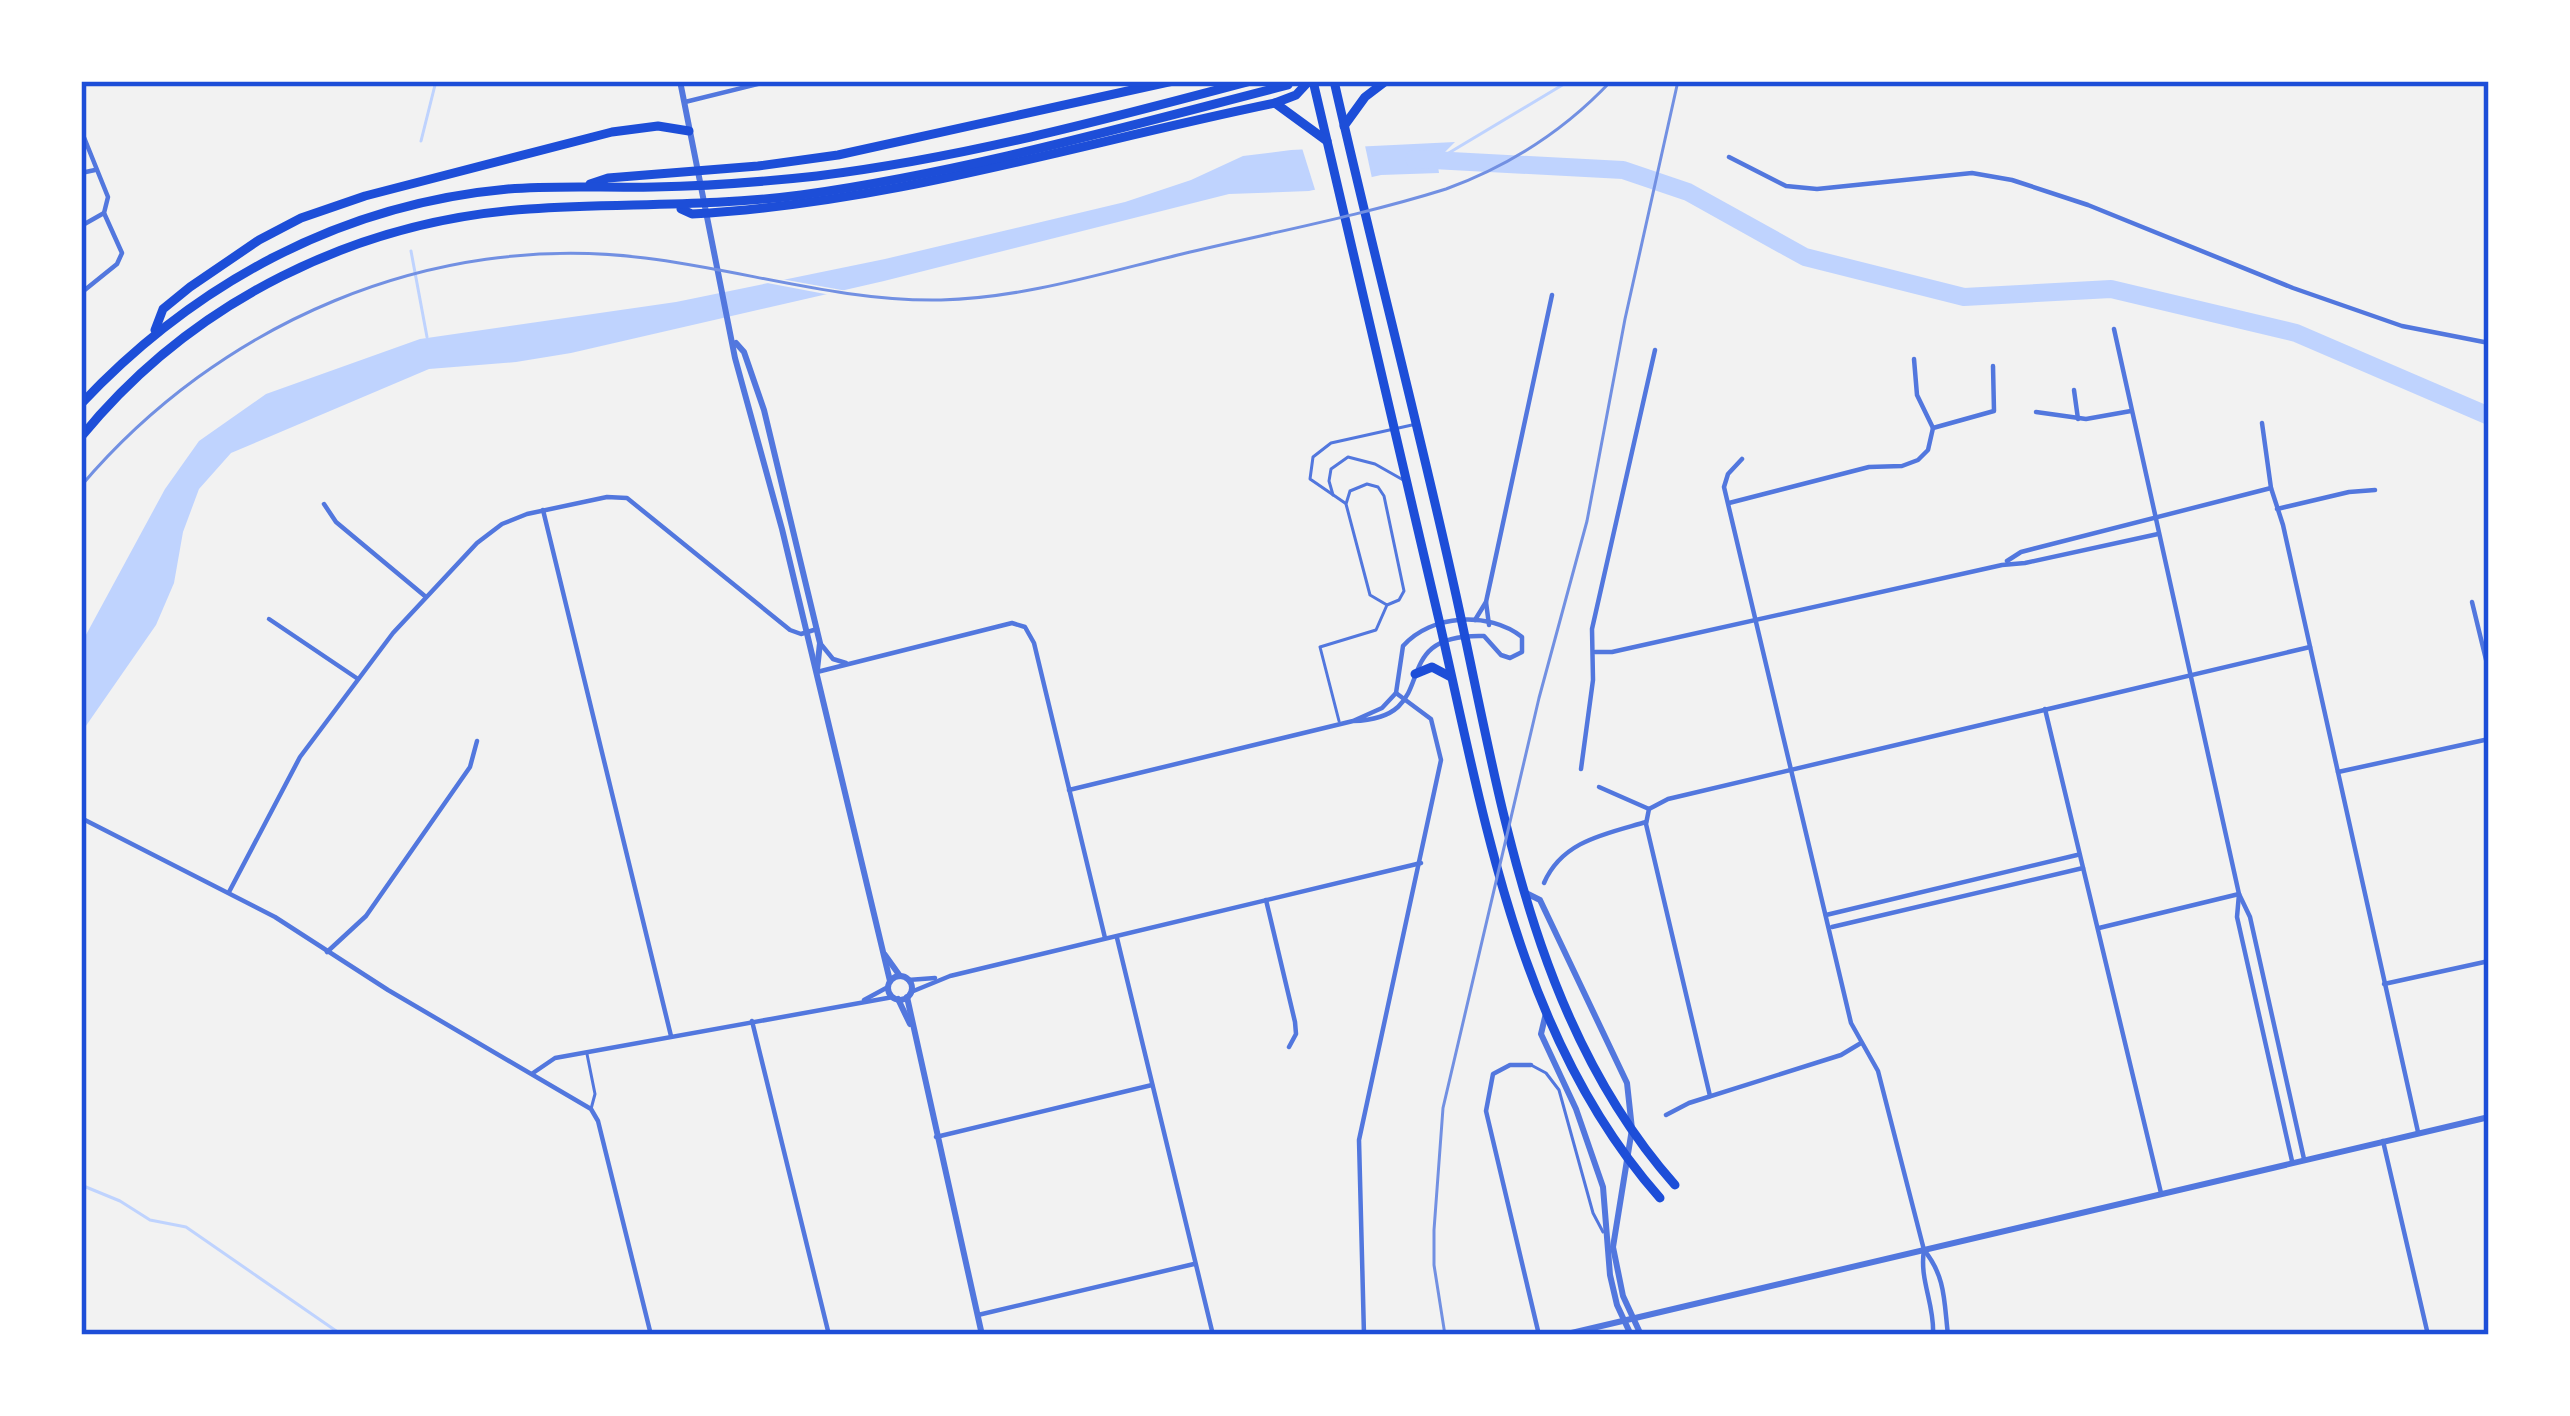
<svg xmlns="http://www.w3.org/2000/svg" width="2570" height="1416" font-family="Roboto,sans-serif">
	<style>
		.water { fill: #bfd3fe }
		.pier { fill: #f2f2f2 }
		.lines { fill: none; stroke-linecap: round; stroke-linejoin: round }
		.stream { stroke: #bfd3fe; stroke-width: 3 }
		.river { stroke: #bfd3fe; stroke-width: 18 }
		.service { stroke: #5277de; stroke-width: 3 }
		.minor { stroke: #5277de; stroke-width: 4.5 }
		.tertiary { stroke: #5277de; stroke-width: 6 }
		.trunk { stroke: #1d4ed8; stroke-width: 9 }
		.motorway { stroke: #1d4ed8; stroke-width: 9 }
		.rail { stroke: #7290e2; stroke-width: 3 }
		.neatline { fill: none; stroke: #1d4ed8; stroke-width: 4.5 }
	</style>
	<rect width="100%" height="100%" fill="#f2f2f2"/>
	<path class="water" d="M1455,142L1437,160L1439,173L1381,175L1309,191L1229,194L884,281L571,353L516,362L429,369L231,453L199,489L183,532L174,583L156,625L81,733V644L165,489L199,441L266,394L420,339L676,302L885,259L1125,202L1191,180L1243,156L1291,150Z"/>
	<g class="pier">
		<path d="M1364,141L1373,183L1317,196L1302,148Z"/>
		<path d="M770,277L847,291L860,293L841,297L752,280Z"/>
	</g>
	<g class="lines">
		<g class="stream">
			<path d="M421,141L436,81"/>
			<path d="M1437,160L1569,81"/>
			<path d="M411,251L427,337"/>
			<path d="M81,1185L120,1201L150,1220L186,1227L342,1335"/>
		</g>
		<path class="river" d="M1414,159L1623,170L1688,192L1805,257L1964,297L2111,289L2296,333L2489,416"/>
		<g class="service">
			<path d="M1333,495L1329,481L1331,469L1348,457L1375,464L1405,481"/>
			<path d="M1345,503L1310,479L1313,457L1331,443L1412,425"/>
			<path d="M1339,721L1320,647L1376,630L1387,605L1399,600L1404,591L1384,496L1378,487L1367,484L1350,491L1346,504L1370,595L1387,605"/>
			<path d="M587,1054L595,1094L591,1109"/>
			<path d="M1531,1065L1546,1073L1559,1090L1593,1213L1603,1232"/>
		</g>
		<g class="minor">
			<path d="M685,102L770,81"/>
			<path d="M81,130L108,197L104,213L122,253L117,264L81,293"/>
			<path d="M1729,157L1786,186L1817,189L1972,173L2012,180L2088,205L2293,288L2402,326L2489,343"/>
			<path d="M81,173L95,170"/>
			<path d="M81,226L104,213"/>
			<path d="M2114,329L2239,894L2250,917L2304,1159"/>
			<path d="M1914,359L1917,395L1933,428L1994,411L1993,366"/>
			<path d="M2074,390L2078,419"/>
			<path d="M2036,412L2086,419L2131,411"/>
			<path d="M2262,423L2271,488L2283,525L2418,1132"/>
			<path d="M1742,459L1728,474L1724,487L1851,1023L1878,1071L1924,1250C1946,1277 1944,1302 1948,1335"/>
			<path d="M1729,503L1869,467L1902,466L1918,460L1928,450L1933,428"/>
			<path d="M324,504L336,522L426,597"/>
			<path d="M2277,509L2349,492L2375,490"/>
			<path d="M543,510L671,1036"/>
			<path d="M2007,561L2021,552L2271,488"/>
			<path d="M1486,602L1489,625"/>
			<path d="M2472,602L2489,672"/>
			<path d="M269,619L358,679"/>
			<path d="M1475,620L1486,602L1491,579L1552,295"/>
			<path d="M820,643L833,659L846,663"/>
			<path d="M1595,652H1612L2002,565L2025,563L2158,534"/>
			<path d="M817,672L1012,623L1025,627L1034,643L1105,938"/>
			<path d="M2045,709L2161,1193"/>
			<path d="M1581,769L1593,680L1592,629L1655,350"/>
			<path d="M2338,772L2489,739"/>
			<path d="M1599,787L1649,809"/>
			<path d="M1069,790L1353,721C1448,718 1380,633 1484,636L1501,655L1510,658L1522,652V637C1489,611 1431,614 1403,646L1396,693L1382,708L1353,721"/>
			<path d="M1649,809L1668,799L2310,647"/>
			<path d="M1649,809L1646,824L1710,1096"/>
			<path d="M81,818L275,917L388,990L591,1109L598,1121L651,1335"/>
			<path d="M1544,883C1562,841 1605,834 1646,822"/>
			<path d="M229,892L300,757L393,633L477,543L502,524L527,514L607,497L627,498L790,630L801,634L817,629"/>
			<path d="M2239,894L2237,917L2292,1161"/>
			<path d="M1266,900L1295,1022L1296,1034L1289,1047"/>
			<path d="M1826,915L2077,855"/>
			<path d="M1832,927L2083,868"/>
			<path d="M2099,928L2239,894"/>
			<path d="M1117,938L1213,1335"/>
			<path d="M327,952L366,916L470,767L477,741"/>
			<path d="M908,980L935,978"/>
			<path d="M2384,984L2489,961"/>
			<path d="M911,992L950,976L1421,863"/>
			<path d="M864,1000L888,987"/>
			<path d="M752,1021L829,1335"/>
			<path d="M1531,1065H1510L1493,1074L1486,1111L1539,1335"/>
			<path d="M533,1073L555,1058L893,997"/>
			<path d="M1666,1115L1689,1103L1841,1055L1861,1043"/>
			<path d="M936,1137L1152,1085"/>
			<path d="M2383,1141L2428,1335"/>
			<path d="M1924,1250C1919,1280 1935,1305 1933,1335"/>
			<path d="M978,1315L1194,1264"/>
			<path d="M1364,1335L1359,1140L1441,760L1431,719L1396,693"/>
		</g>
		<g class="tertiary">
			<path d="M680,81L735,358L782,529L890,981"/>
			<path d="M736,343L744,352L764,410L820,643L817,670"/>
			<path d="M1526,893L1540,900L1627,1083L1632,1129L1613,1247L1623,1296L1641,1335"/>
			<path d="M885,955L900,976"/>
			<circle cx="900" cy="988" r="12"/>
			<path d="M907,997L982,1335"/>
			<path d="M898,999L910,1024"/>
			<path d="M1546,1013L1541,1034L1576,1109L1603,1187L1610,1275L1617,1305L1631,1335"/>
			<path d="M1563,1335L2489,1117"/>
		</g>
		<g class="trunk">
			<path d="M1313,81C1355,261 1397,440 1439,620C1485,820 1519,1039 1660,1198"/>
			<path d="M1334,81C1373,253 1418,423 1456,595C1501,799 1531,1023 1675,1185"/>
			<path d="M1415,674L1432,667L1449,676"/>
		</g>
		<g class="motorway">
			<path d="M1275,103L1327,141"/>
			<path d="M1344,126L1365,97L1386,81"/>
			<path d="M590,184L608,178L758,166L838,155L1173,81"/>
			<path d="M681,209L692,214C892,203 1080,143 1275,103L1296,95L1309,81"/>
			<path d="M155,330L163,309L190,287L259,240L301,218L365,196L612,132L658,126L689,131"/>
			<path d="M81,404C195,283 341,204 508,189C557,185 605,188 654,187C708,186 762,182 817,176C963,158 1108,119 1251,81"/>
			<path d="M81,437C192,301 355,221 529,209C620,203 710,207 801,195C965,172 1128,126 1288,85"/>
		</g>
		<g class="rail">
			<path d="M81,486C219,323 431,231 645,258C744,270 841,302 941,300C1023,298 1103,273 1182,254C1269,233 1360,216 1446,189C1509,166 1565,130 1611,81"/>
			<path d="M1445,1335L1434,1265V1230L1443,1108L1539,698L1587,521L1625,319L1678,81"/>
		</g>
	</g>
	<rect width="2570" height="1416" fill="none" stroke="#ffffff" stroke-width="168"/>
	<rect x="84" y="84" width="2402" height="1248" class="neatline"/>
</svg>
